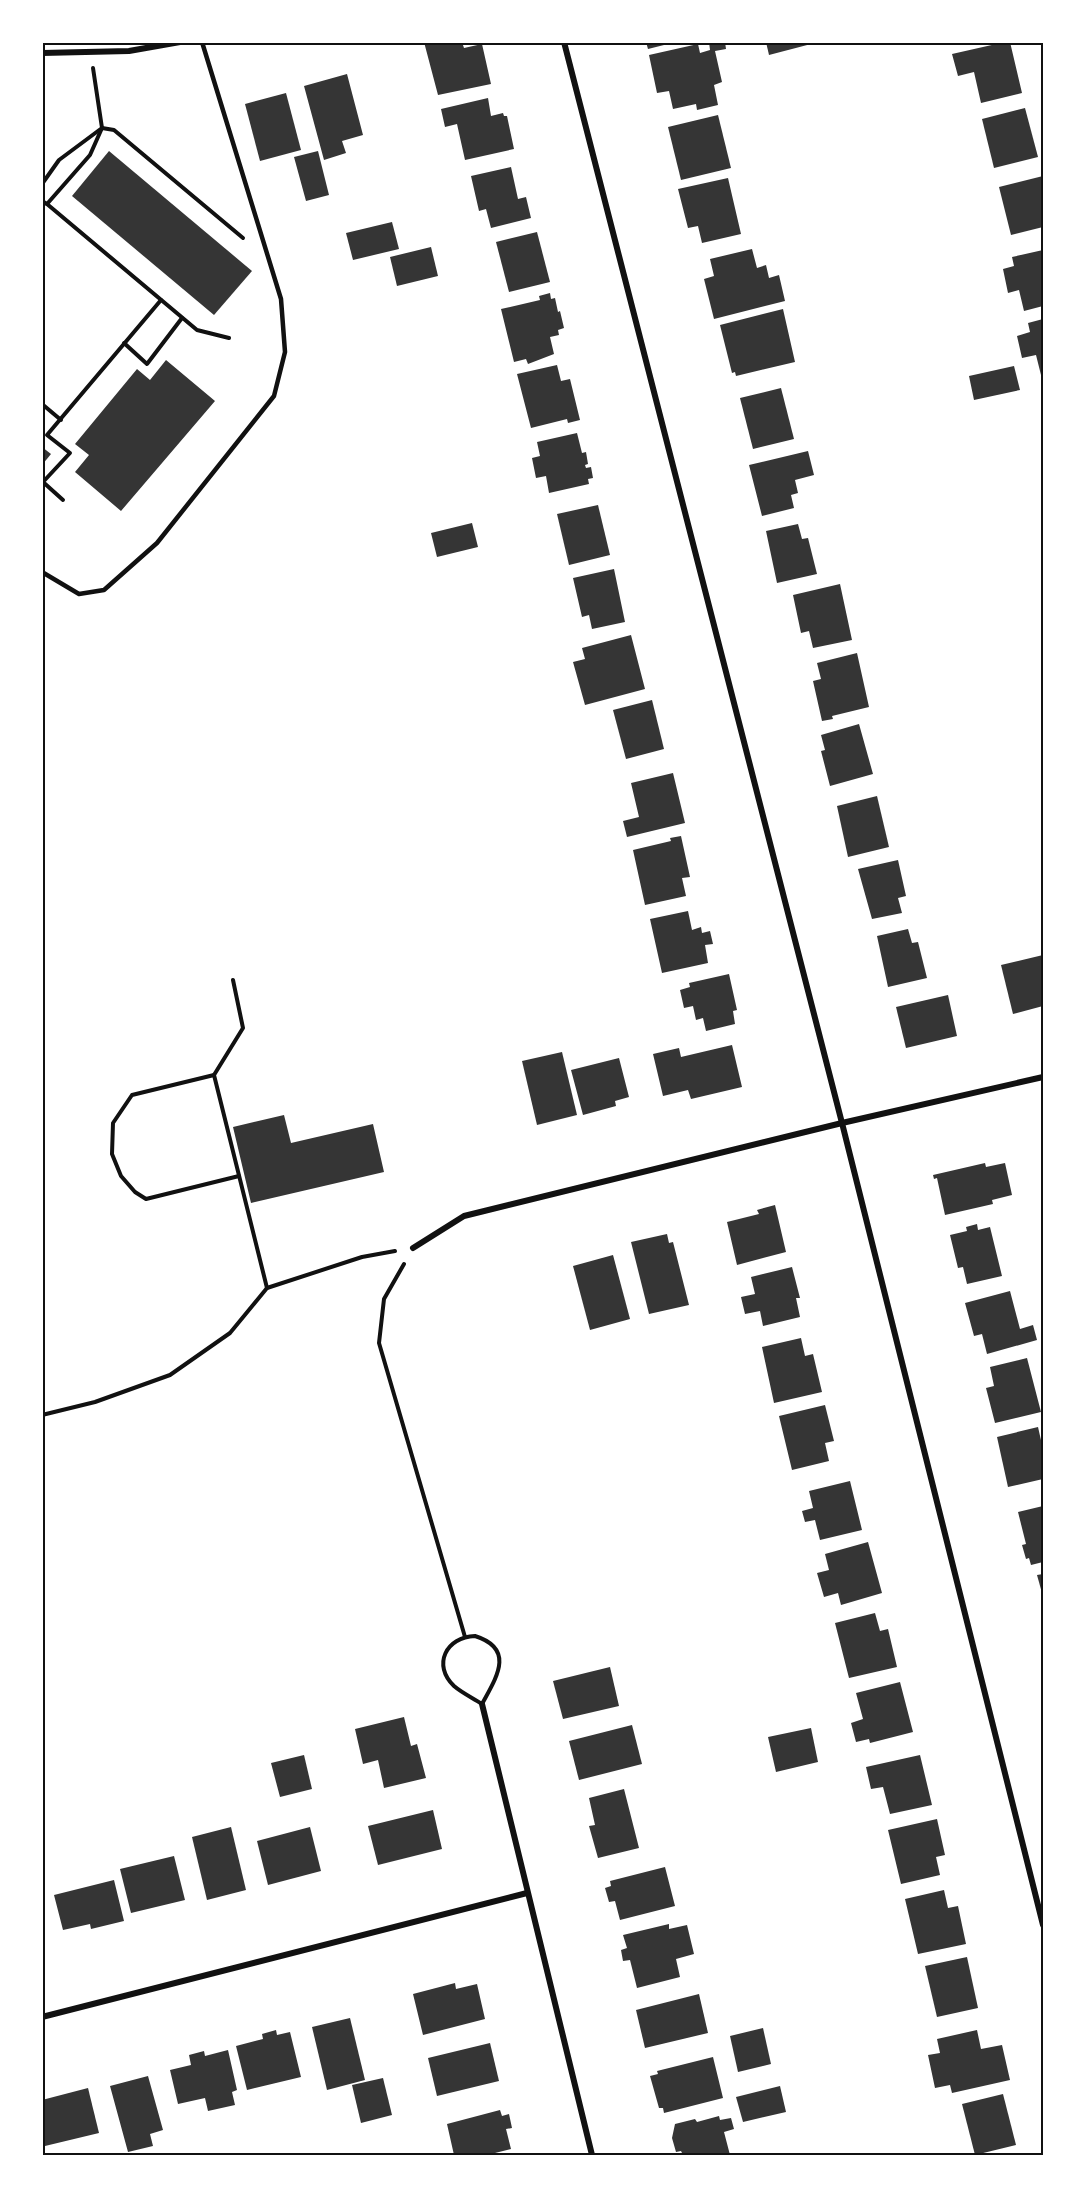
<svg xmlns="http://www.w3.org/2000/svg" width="1085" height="2197" font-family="'Titillium Web',sans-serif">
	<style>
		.building { fill: #353535 }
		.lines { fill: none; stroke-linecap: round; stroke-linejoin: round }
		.path { stroke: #111; stroke-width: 4 }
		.service { stroke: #111; stroke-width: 4.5 }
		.minor { stroke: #111; stroke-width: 6 }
		.neatline { fill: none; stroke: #111; stroke-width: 2 }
	</style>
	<rect width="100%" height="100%" fill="#fff"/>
	<g class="building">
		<path d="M424,42H462L464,48L482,44L491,84L438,95Z"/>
		<path d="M646,42H672V43L648,49Z"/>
		<path d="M709,42H725L726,49L715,51L722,82L714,85L718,105L697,110L696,104L673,109L669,91L657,93L649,55L698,44L700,53L710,50Z"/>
		<path d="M766,42H811V44L769,55Z"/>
		<path d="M1005,42H1010L1022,93L981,103L974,72L958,76L952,54Z"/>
		<path d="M347,74L363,135L342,141L346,153L324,160L304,86Z"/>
		<path d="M286,93L301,150L260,161L245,104Z"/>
		<path d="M488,98L491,116L503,113L504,116H507L514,149L465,160L457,124L445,127L441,109Z"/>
		<path d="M1025,108L1038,157L994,168L982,119Z"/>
		<path d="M718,115L731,168L681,180L668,127Z"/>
		<path d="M109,151L252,271L214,315L72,196Z"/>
		<path d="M318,151L329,195L306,201L294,157Z"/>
		<path d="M511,167L518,199L526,197L531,218L491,228L486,209L479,211L471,176Z"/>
		<path d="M1043,176V227L1011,235L999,187Z"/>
		<path d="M728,178L741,234L702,243L698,226L688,228L678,189Z"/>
		<path d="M392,222L399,249L353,260L346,233Z"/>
		<path d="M537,232L550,282L509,292L496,242Z"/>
		<path d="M431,247L438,276L397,286L390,257Z"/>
		<path d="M752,249L757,268L766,265L769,278L779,275L785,301L714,319L704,279L714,276L710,259Z"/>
		<path d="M1043,250V306L1024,311L1019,290L1008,293L1003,269L1014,266L1012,257Z"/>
		<path d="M550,293L551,299L555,298L558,312L560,311L564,328L558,330L559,335L550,337L554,354L528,364L526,359L514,362L501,309L540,300L539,296Z"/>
		<path d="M783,309L795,362L736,376L735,372L732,373L720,325Z"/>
		<path d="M1043,319V374L1041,375L1036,355L1022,358L1017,336L1030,332L1028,323Z"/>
		<path d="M166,360L215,401L121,511L75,472L89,455L75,444L137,369L150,380Z"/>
		<path d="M557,365L561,381L570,379L580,420L568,423L567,419L531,428L517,374Z"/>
		<path d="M1014,366L1020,390L974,400L969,376Z"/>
		<path d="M781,388L794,439L753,449L740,398Z"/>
		<path d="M577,433L582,453L586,452L588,464L585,465L586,468L591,467L593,478L588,479L589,484L549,493L546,476L536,478L532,458L540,456L537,442Z"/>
		<path d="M42,447L51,454L42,465Z"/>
		<path d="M808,451L814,475L795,480L798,493L791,495L794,508L762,516L749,465Z"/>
		<path d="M598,505L610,555L569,565L557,514Z"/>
		<path d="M472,523L478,547L437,557L431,533Z"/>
		<path d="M798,524L802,539L808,538L817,574L777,583L766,531Z"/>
		<path d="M614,569L625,622L592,629L589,615L582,617L573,578Z"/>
		<path d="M840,584L852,640L813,648L809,631L801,633L793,595Z"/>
		<path d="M631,635L645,689L585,705L573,662L585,659L582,648Z"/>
		<path d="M857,653L869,707L832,716L833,719L822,721L813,681L821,679L817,663Z"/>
		<path d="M652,700L664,749L626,759L613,710Z"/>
		<path d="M859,724L873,774L830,786L821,751L825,750L821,735Z"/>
		<path d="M673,773L685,823L627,837L623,821L639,817L631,783Z"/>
		<path d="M877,796L889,847L848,857L837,806Z"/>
		<path d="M681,836L690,877L682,878L686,896L645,905L633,850L671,841L670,838Z"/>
		<path d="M898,860L906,896L898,898L902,913L872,919L858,869Z"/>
		<path d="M688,911L692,930L701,927L702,933L710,931L713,944L705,945L708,963L662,973L650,919Z"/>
		<path d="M908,929L912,943L918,942L927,978L888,987L877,936Z"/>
		<path d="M1043,955V1006L1013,1014L1001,965Z"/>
		<path d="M729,974L737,1010L733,1011L735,1024L706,1031L703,1018L696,1020L693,1006L684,1008L680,990L690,987L689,983Z"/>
		<path d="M948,995L957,1036L906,1048L896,1007Z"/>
		<path d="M732,1045L742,1087L691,1099L688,1090L663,1096L653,1054L679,1048L681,1057Z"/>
		<path d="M562,1052L577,1115L537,1125L522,1061Z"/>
		<path d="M619,1058L629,1097L615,1101L616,1106L583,1115L571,1070Z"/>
		<path d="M284,1115L291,1143L373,1124L384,1172L251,1203L233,1127Z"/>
		<path d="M985,1163L986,1167L1005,1163L1012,1195L992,1200L993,1204L945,1215L937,1178L934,1179L933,1175Z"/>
		<path d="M775,1205L786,1252L737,1265L727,1222L759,1214L757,1210Z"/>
		<path d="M977,1224L978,1230L990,1227L1002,1276L967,1284L963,1267L958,1268L950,1235L967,1231L966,1227Z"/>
		<path d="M667,1234L669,1243L673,1242L689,1305L649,1314L631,1242Z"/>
		<path d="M613,1255L630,1319L590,1330L573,1266Z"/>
		<path d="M792,1267L800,1298H796L800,1317L763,1326L760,1311L745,1314L741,1297L755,1294L751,1277Z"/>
		<path d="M1010,1291L1020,1329L1033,1325L1037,1340L987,1354L982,1334L974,1336L965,1303Z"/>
		<path d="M801,1338L805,1356L813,1354L822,1392L774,1403L762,1347Z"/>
		<path d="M1027,1358L1041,1412L995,1423L986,1388L994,1386L990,1367Z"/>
		<path d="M825,1405L834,1441L825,1443L829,1461L792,1470L779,1416Z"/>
		<path d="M1038,1427L1043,1449V1479L1008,1487L997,1437Z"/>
		<path d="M850,1481L862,1530L820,1540L815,1520L805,1522L802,1511L813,1508L809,1491Z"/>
		<path d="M1043,1506V1562L1031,1565L1029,1558L1026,1559L1022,1545L1026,1544L1018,1512Z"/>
		<path d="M868,1542L882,1593L841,1605L838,1593L824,1597L817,1573L829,1570L825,1554Z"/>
		<path d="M1043,1574V1593H1042L1037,1575Z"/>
		<path d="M875,1613L880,1631L888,1629L897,1667L849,1678L835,1623Z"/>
		<path d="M610,1667L619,1706L563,1719L553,1681Z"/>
		<path d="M900,1682L913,1732L870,1743L869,1739L856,1742L851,1723L863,1719L856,1693Z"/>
		<path d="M404,1717L411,1746L417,1744L426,1778L384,1788L378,1760L363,1764L355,1729Z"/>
		<path d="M632,1725L642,1764L579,1780L569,1741Z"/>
		<path d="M811,1728L818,1762L776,1772L768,1737Z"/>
		<path d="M304,1755L312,1789L280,1797L271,1763Z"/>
		<path d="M920,1755L932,1805L890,1814L883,1787L871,1789L866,1767Z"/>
		<path d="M624,1789L639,1848L598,1858L589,1826L595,1825L589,1798Z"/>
		<path d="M433,1810L442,1849L378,1865L368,1826Z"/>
		<path d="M937,1819L945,1855L936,1857L940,1875L901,1884L888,1830Z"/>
		<path d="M231,1827L246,1890L207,1900L192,1837Z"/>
		<path d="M310,1827L321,1871L268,1885L257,1841Z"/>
		<path d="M174,1856L185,1900L131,1913L120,1869Z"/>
		<path d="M665,1867L675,1906L620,1920L615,1901L609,1902L605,1888L611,1886L610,1881Z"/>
		<path d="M114,1880L124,1921L91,1929L90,1924L63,1930L54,1895Z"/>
		<path d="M944,1890L948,1908L958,1906L966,1944L918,1954L905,1899Z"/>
		<path d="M669,1924V1929L687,1925L694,1954L676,1959L680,1977L637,1988L630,1960L623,1961L621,1950L627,1948L623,1935Z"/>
		<path d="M967,1957L978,2008L937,2017L925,1966Z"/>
		<path d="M455,1983L456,1989L477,1984L485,2019L423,2035L413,1994Z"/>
		<path d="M699,1994L708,2033L645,2048L636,2010Z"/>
		<path d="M350,2018L365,2080L327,2090L312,2027Z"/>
		<path d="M763,2028L771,2064L738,2072L730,2036Z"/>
		<path d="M276,2030L277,2035L290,2032L301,2077L247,2090L236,2046L263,2039L262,2034Z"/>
		<path d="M977,2030L981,2049L1002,2045L1010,2080L952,2093L950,2085L935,2088L928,2055L940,2053L937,2039Z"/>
		<path d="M490,2043L499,2081L437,2096L428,2058Z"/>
		<path d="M228,2050L237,2090L232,2092L235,2105L208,2111L205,2098L178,2104L170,2070L191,2065L189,2055L204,2051L205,2056Z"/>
		<path d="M713,2057L723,2098L664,2113L663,2108H659L650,2076L658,2074L657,2071Z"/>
		<path d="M148,2076L163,2130L150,2134L153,2146L128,2152L110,2086Z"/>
		<path d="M383,2078L392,2115L361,2123L352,2085Z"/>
		<path d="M780,2086L786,2112L743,2122L736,2097Z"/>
		<path d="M88,2088L99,2133L45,2146L42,2133V2100Z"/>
		<path d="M1003,2094L1016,2145L975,2155L962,2104Z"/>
		<path d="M500,2110L502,2116L509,2114L512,2128L506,2129L511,2149L487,2155H454L447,2124Z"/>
		<path d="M719,2116L720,2120L731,2118L734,2129L724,2132L730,2155H683L681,2151L676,2152L672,2138L675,2124L695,2119L697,2122Z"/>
	</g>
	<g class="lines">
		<g class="path">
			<path d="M42,184L59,160L102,128L93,68"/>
			<path d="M42,201L47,204L90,155L102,128L114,130L243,238"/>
			<path d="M47,204L197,330L229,338"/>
			<path d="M124,343L147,364L182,318"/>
			<path d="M42,404L61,420"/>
			<path d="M63,500L43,482L70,453L47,435L161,300"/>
			<path d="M233,980L243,1028L214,1075L267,1288"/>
			<path d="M214,1075L132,1095L113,1123L112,1154L121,1176L135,1192L146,1199L239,1176"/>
			<path d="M404,1264L384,1299L379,1343L465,1637"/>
			<path d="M42,1415L95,1402L170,1375L230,1333L267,1288L362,1257L395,1251"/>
			<path d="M475,1636C516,1649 496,1678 482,1704C473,1698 462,1693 454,1686C432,1665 446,1637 475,1636Z"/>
		</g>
		<path class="service" d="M42,572L79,594L104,590L157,543L274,396L285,352L281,299L202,42"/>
		<g class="minor">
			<path d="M564,42L842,1123L1043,1925"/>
			<path d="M42,53L129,51L180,42"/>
			<path d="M413,1248L464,1216L842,1123L1043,1077"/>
			<path d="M482,1704L592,2155"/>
			<path d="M42,2017L527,1893"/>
		</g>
	</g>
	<rect width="1085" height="2197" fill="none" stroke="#ffffff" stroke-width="87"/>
	<rect x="44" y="44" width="998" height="2110" class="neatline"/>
</svg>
